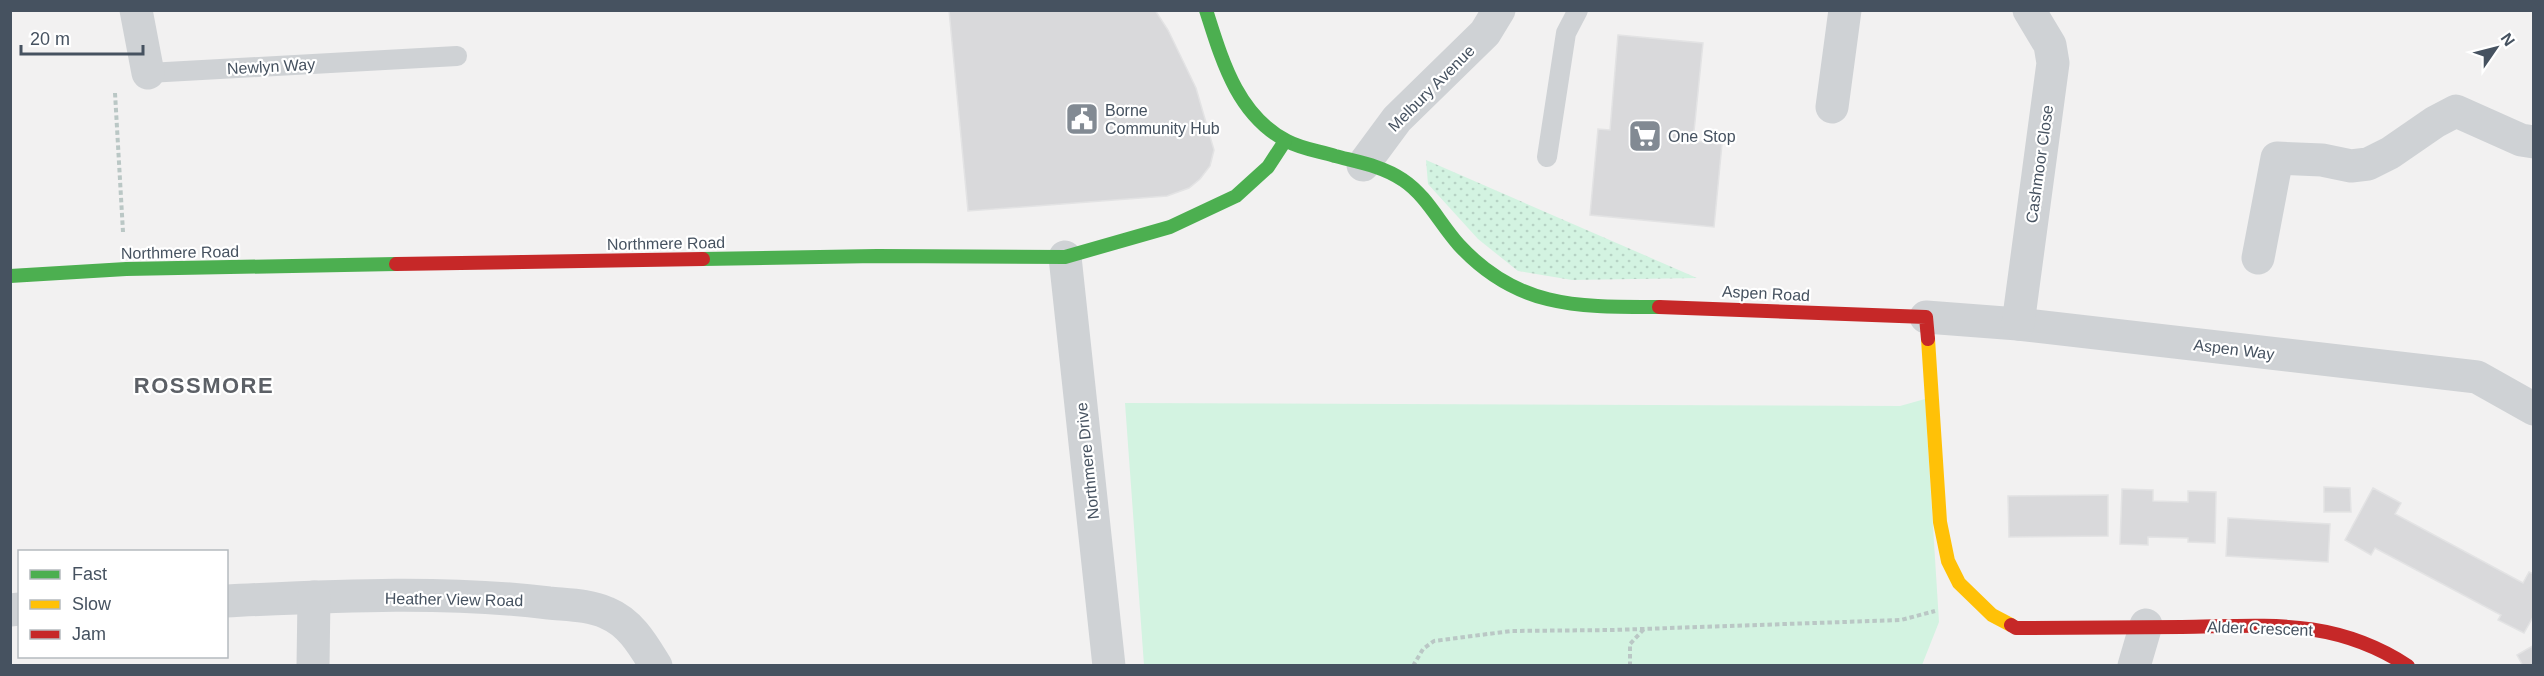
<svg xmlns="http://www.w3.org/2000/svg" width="2544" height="676" font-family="Arial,sans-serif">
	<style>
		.grass { fill: url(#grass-dots) }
		.green { fill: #d3f3e1 }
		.building { fill: #d9d9db; stroke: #e3e3e4; stroke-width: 1.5 }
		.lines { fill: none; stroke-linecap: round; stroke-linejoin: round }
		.path { stroke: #bac7c5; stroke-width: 4; stroke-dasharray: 4.5 3; stroke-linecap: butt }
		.lane { stroke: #cfd2d5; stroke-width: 20 }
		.street { stroke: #cfd2d5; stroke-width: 33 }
		.fast { stroke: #4caf50; stroke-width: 14 }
		.slow { stroke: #ffc107; stroke-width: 14 }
		.jam { stroke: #c62828; stroke-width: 14 }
		.labels { text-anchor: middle; stroke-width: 4.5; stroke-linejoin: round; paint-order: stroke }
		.street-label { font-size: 16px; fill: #465260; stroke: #fff }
		.poi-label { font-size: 16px; fill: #465260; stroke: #fff; text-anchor: start }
		.district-label { font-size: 22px; font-weight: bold; letter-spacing: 1.5px; fill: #5c6066; stroke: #fff }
	</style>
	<defs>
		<pattern id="grass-dots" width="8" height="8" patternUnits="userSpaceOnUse" patternTransform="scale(1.5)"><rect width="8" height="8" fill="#d3f3e1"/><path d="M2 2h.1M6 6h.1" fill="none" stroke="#b6d2c4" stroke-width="1.8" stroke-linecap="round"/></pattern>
	</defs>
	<rect width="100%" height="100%" fill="#f2f1f1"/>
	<path class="grass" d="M1426,160L1697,278L1572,280L1518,271L1478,239L1428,184Z"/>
	<path class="green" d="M1925,399L1939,622L1922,665H1144L1125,403L1900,406Z"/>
	<g class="building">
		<path d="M949,10H1155L1168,30L1196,88L1214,150L1210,166L1200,179L1189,188L1167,196L968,211Z"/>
		<path d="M1618,35L1703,43L1693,141L1722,144L1714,227L1590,215L1598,129L1610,130Z"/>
		<path d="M2324,487L2350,488L2351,512H2324Z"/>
		<path d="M2373,488L2401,503L2395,514L2523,583L2529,572L2534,574V615L2524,633L2498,620L2501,615L2375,548L2371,555L2345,540Z"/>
		<path d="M2122,489L2153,490V501L2188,502V491L2216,492L2215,543L2188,542V538L2148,537V545L2120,544Z"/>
		<path d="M2108,495V536L2009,537L2008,496Z"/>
		<path d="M2228,518L2330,524L2328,562L2226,556Z"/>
		<path d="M2534,645V666H2523L2517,655Z"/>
	</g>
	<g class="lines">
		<g class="path">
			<path d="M115,93L123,232"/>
			<path d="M1413,666L1423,649L1434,641L1511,631L1613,630L1901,620L1935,611"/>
			<path d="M1630,666V644L1644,629"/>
		</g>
		<g class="lane">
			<path d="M148,73L457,56"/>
			<path d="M1547,157L1566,33L1578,10"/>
		</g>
		<g class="street">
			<path d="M136,10L148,73"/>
			<path d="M1832,107L1845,10"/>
			<path d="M1363,165L1397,119L1485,33L1499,10"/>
			<path d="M1065,257L1109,666"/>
			<path d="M2258,258L2277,158L2322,160L2351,166L2368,164L2390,153L2435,122L2456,111L2521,140L2534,142"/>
			<path d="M1926,317L2018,324L2477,377L2534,409"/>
			<path d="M2018,324L2053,63L2050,45L2029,10"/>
			<path d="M226,601C333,596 443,590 549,603C569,605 589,605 607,613C631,623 643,645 656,666"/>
			<path d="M10,610L20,609"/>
			<path d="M313,666L314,597"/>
			<path d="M2134,666L2146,625"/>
		</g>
		<g class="fast">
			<path d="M1206,10C1222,60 1237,115 1287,141C1302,149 1319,151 1335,156C1358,162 1383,166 1403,180C1427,196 1440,224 1459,245C1518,309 1579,307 1659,307"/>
			<path d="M703,259L877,256L1065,257L1170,227L1236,196L1268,167L1285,141"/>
			<path d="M10,276L126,269L396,264"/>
		</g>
		<path class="slow" d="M1928,339L1940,522L1948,561L1959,583L1992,615L2011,625"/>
		<g class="jam">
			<path d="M396,264L703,259"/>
			<path d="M1659,307L1926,317L1928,339"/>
			<path d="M2011,625L2016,628C2071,628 2126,627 2182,627C2266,626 2333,617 2408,666"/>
		</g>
	</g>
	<defs>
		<symbol id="civic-square" viewBox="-11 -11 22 22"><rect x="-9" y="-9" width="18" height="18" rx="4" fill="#828a93" stroke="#fff"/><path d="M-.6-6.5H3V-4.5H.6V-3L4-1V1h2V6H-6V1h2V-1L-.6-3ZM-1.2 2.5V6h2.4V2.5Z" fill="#fff"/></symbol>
		<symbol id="supermarket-square" viewBox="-11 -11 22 22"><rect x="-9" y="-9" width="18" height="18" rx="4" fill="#828a93" stroke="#fff"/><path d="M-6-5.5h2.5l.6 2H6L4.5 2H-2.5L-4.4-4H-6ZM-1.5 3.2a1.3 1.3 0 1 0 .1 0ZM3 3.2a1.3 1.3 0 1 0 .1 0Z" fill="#fff"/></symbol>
	</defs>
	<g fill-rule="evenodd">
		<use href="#civic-square" x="1063" y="100" width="38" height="38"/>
		<use href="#supermarket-square" x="1626" y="117" width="38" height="38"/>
	</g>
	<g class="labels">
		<g class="street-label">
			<text transform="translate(271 66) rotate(-3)" y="6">Newlyn Way</text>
			<text transform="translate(1431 88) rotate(-45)" y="6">Melbury Avenue</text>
			<text transform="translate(2039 164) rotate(-82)" y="6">Cashmoor Close</text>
			<text transform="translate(666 243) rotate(-1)" y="6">Northmere Road</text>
			<text transform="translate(180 252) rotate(-1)" y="6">Northmere Road</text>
			<text transform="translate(1766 293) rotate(3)" y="6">Aspen Road</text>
			<text transform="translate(2234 349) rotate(7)" y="6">Aspen Way</text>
			<text transform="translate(1087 461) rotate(-96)" y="6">Northmere Drive</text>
			<text transform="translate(454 599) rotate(1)" y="6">Heather View Road</text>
			<text transform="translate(2260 628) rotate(2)" y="6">Alder Crescent</text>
		</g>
		<g class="poi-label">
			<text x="1105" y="116">Borne<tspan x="1105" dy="18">Community Hub</tspan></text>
			<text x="1668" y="142">One Stop</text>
		</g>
		<g class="district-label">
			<text x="204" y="393">ROSSMORE</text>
		</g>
	</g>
	<rect width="2544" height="676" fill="none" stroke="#465260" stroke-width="24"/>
	<rect x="18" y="550" width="210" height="108" fill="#ffffff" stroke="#b5babf" stroke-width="1.5"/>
	<rect x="30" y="570" width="30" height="9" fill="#4caf50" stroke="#b5babf" stroke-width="1.5"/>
	<text x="72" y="580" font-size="18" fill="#465260">Fast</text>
	<rect x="30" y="600" width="30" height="9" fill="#ffc107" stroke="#b5babf" stroke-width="1.5"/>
	<text x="72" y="610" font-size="18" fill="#465260">Slow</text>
	<rect x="30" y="630" width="30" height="9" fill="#c62828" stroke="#b5babf" stroke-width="1.5"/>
	<text x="72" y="640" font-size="18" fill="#465260">Jam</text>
	<g transform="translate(2496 48) rotate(55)" stroke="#ffffff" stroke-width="4.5" paint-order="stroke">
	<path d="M0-4.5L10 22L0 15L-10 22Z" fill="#465260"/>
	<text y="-9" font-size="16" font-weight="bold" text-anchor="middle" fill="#465260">N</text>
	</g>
	<path d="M21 45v9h122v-9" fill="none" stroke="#465260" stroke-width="3"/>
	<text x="30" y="45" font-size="18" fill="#465260" stroke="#ffffff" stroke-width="4.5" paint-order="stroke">20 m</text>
</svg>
